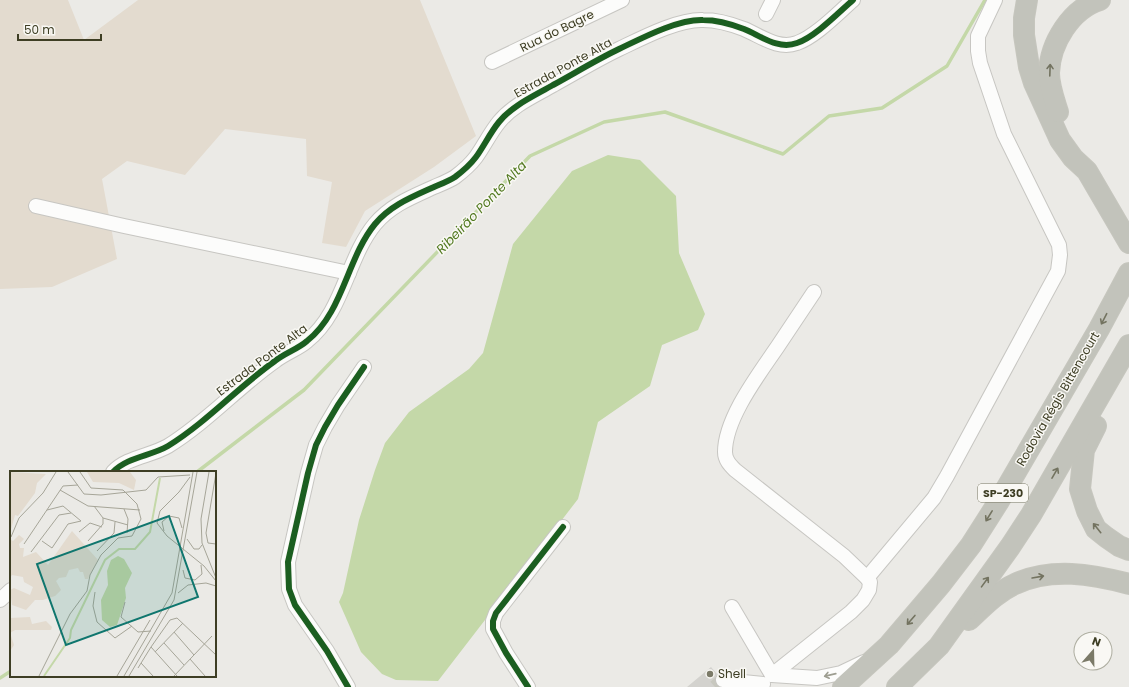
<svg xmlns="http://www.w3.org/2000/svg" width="1129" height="687" font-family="Poppins,sans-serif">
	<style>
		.green { fill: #e3dbcf }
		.water { fill: #c4d8a8 }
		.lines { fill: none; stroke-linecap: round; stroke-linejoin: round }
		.stream { stroke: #c4d8a8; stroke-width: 3.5 }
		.building { fill: #d3d2ce }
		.minor-tunnel { stroke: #c8c8bf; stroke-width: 14; stroke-dasharray: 14 7; stroke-linecap: butt }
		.minor-casing { stroke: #c7c6c2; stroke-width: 16 }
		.highway-casing { stroke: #c6c6be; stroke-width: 22 }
		.minor { stroke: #fcfcfb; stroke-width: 14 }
		.highway { stroke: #c2c3bb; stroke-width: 20 }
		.cycleway-casing { stroke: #f9f8f4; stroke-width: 8 }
		.cycleway { stroke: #1b5e20; stroke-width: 6 }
		.oneway { stroke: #737360 }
		.oneway2 { stroke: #9d9d90 }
		.poi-dot { fill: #7b7a68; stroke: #f9f8f4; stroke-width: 1.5 }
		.labels { text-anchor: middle; stroke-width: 3; stroke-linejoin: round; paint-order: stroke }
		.shield { fill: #f9f8f4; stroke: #767662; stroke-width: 1 }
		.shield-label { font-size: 11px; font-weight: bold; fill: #3e3e24 }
		.street-label { font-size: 12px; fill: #3e3e24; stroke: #f9f8f4 }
		.poi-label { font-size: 12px; fill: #3e3e24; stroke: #f9f8f4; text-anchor: start }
		.water-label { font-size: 13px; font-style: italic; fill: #51791f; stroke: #f9f8f4 }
		.inset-river { fill: none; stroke: #c4d8a8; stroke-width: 2 }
		.inset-road { fill: none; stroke: #a6a598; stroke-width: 1 }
		.view { fill: #0f766e; fill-opacity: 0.15; stroke: #0f766e; stroke-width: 2 }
		.inset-edge { fill: none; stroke: #3e3e24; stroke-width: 2 }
	</style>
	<rect width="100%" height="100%" fill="#ebeae6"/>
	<path class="green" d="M0,0H68L84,40L138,0H420L476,136L434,167L365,211L346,247L322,243L332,182L307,176L306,139L225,129L185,175L127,161L102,179L117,259L52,287L0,289Z"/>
	<path class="water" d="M608,155L640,160L676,196L679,253L705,314L698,330L662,345L650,386L598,422L578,499L438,681L396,680L382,674L361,652L339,602L343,593L359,520L375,470L385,443L409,412L469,369L483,353L513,244L572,171Z"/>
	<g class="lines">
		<g class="stream">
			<path d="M197,472L304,390L530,156L604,122L665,112L783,154L829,116L882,108L947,66L985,0"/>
			<path d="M0,678L11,671"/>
		</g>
	</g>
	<path class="building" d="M711,667L717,674L715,680V684L718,687H687Z"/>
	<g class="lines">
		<path class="minor-tunnel" d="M715,687L723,680"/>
		<defs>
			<g id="minor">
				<path d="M766,14L773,0"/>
				<path d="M492,62L622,0"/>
				<path d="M36,206L124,226L349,273"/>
				<path d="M113,472C127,457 151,456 168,446C207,422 238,387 275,361C285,353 298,349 307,341C343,313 347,258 375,224C391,205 412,197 434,187C441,184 449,181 455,177C463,171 470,165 476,157C484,146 490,133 499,122C513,105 534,96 553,85C575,73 596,60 619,49C642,38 678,19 703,20C717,20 731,24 744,29C761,36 778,50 797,43C815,37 838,13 853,0"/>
				<path d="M867,578L934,498L947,476L1058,271L1060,255L1059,245L1004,134L980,63L978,51V36L995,0"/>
				<path d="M0,600L11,590"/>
				<path d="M732,607L772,675"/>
				<path d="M772,675L851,612L863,600L869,590L870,582L867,578L844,556L735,470C730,465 725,460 725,452C725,418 759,374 778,346C790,328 802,310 814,292"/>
				<path d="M772,675L817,678L841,673L864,662"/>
				<path d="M723,680L763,684"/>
				<path d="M348,687L327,651L295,605L289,589L288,562L308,473L316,445L325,427L338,405L364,367"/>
				<path d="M528,687L506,653L493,629V621L496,613L563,527"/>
			</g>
			<g id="highway">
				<path d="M1027,0L1024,18V35L1029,67L1034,83L1060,140L1073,158L1087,171L1129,243"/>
				<path d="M1058,112C1054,99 1049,86 1049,73C1050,43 1071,9 1100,0"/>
				<path d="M1096,426L1084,450L1080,489L1087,511L1096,529L1106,537L1119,546L1129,550"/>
				<path d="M969,620C983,607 997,592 1015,584C1051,567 1092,574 1129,584"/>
				<path d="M843,687L889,645L941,584L971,545L999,501L1099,329L1129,273"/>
				<path d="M897,687L939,646L1010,547L1031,515L1129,345"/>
			</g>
		</defs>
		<use href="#minor" class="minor-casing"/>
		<use href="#highway" class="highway-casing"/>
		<use href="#minor" class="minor"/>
		<use href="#highway" class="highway"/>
		<defs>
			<g id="cycleway">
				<path d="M113,472C127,457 151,456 168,446C207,422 238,387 275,361C285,353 298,349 307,341C343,313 347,258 375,224C391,205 412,197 434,187C441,184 449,181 455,177C463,171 470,165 476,157C484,146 490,133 499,122C513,105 534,96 553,85C575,73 596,60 619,49C642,38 678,19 703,20C717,20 731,24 744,29C761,36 778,50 797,43C815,37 838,13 853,0"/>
				<path d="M348,687L327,651L295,605L289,589L288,562L308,473L316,445L325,427L338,405L364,367"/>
				<path d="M528,687L506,653L493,629V621L496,613L563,527"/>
			</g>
		</defs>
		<use href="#cycleway" class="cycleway-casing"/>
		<use href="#cycleway" class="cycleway"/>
	</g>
	<defs><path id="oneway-shaft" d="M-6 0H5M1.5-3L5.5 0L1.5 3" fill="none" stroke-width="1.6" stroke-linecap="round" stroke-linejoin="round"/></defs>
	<g class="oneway">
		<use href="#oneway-shaft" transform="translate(1050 70) rotate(-88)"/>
		<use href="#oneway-shaft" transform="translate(1104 319) rotate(117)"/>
		<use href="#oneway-shaft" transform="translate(1055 473) rotate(-60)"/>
		<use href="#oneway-shaft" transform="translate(989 516) rotate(122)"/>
		<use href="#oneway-shaft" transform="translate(1097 528) rotate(-129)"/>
		<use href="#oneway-shaft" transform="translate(1038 577) rotate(-10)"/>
		<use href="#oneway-shaft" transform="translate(985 582) rotate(-54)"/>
		<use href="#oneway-shaft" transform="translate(911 620) rotate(131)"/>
	</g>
	<use class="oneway2" href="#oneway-shaft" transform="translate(830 675) rotate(167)"/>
	<circle class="poi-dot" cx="710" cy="674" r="4"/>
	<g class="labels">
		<rect class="shield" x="978" y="484" width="50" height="18" rx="3"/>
		<g class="shield-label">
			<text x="1003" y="497">SP-230</text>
		</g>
		<g class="street-label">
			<text transform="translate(557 31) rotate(-26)" y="4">Rua do Bagre</text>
			<text transform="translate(563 68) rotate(-29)" y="4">Estrada Ponte Alta</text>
			<text transform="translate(262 360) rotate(-37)" y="4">Estrada Ponte Alta</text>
			<text transform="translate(1058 399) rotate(-60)" y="4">Rodovia Régis Bittencourt</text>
		</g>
		<g class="poi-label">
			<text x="718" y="678">Shell</text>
		</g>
		<g class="water-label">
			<text transform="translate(481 207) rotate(-46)" y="5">Ribeirão Ponte Alta</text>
		</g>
	</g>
	<g transform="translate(10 471)">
		<rect width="206" height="206" fill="#ebeae6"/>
		<path d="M0,1L36,3L27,12L25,22L8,45L5,44L0,62ZM77,1H120L126,9L124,19L109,12L83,11ZM62,60L88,89L78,108H75L73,101H70L68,97L59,99L56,106L49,107L46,110L51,119L45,125L33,129H25L16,139L2,134L0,119L4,117L20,124L23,116L14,111L13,106L2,104L0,107V68L3,70L9,64L14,68L9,73L10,77H14L13,86L26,81L38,94ZM20,146L22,153L36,150L42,156L41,159H5L0,162L4,174L0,180V147Z" fill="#e3dbcf"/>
		<path d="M108,85L114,88L122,102L115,117L116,127L107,154L100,156L92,149L91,129L98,114L97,100L101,89Z" fill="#c4d8a8"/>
		<path class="inset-river" d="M34,205L60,167L61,159L95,89L109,78H125L140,61L150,7"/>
		<path class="inset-road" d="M58,1L74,23L91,24L136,19L148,6L180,4M199,1L191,48L192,72L206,107M206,2L196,62L198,72L206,73M180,6L169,21L150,40L147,52L157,65L194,95L206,110M50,19L78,35L130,39M114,38L118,48L117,62M93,47L118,54M154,60L152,51L159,45L169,47L172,57M69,61L80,52L92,56M1,66L9,47L33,22L46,1M177,68L184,78H189L192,74M32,70L42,77L58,53L71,50L53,35L37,39M78,70L93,53V47L84,35M14,73L53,15L68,14M87,80L104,62L105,51M21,81L49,44L61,42M173,99L175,107L185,109L192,103L191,94M85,121L83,135L87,151L105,167L122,155M168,122L178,114L196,112L206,115M115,131L111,146L128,161L141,160M164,161L184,184M154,172L174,194M141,176L160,149L167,147L206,184M145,181L173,152M180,188L195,205M131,192L143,205M128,197L141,176L167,205M29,205L60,143L77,120L80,104L91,84L108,67L122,65L131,48L127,33L113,19L81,17L70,1M107,205L140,149M114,205L162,122L183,1M119,205L164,129L187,1M164,205L202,165"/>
		<path class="view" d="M159,45L188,126L56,174L27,93Z"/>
		<rect width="206" height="206" class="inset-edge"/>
	</g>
	<g transform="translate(1093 651) rotate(20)"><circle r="19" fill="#f9f8f4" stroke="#aeaea1"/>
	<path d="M0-3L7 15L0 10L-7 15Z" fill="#7b7a68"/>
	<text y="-6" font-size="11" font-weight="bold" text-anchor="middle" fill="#3e3e24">N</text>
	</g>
	<path d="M18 34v6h83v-6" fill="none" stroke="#3e3e24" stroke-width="2"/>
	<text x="24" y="34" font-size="12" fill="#3e3e24" stroke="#f9f8f4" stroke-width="3" paint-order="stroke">50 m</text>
</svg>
